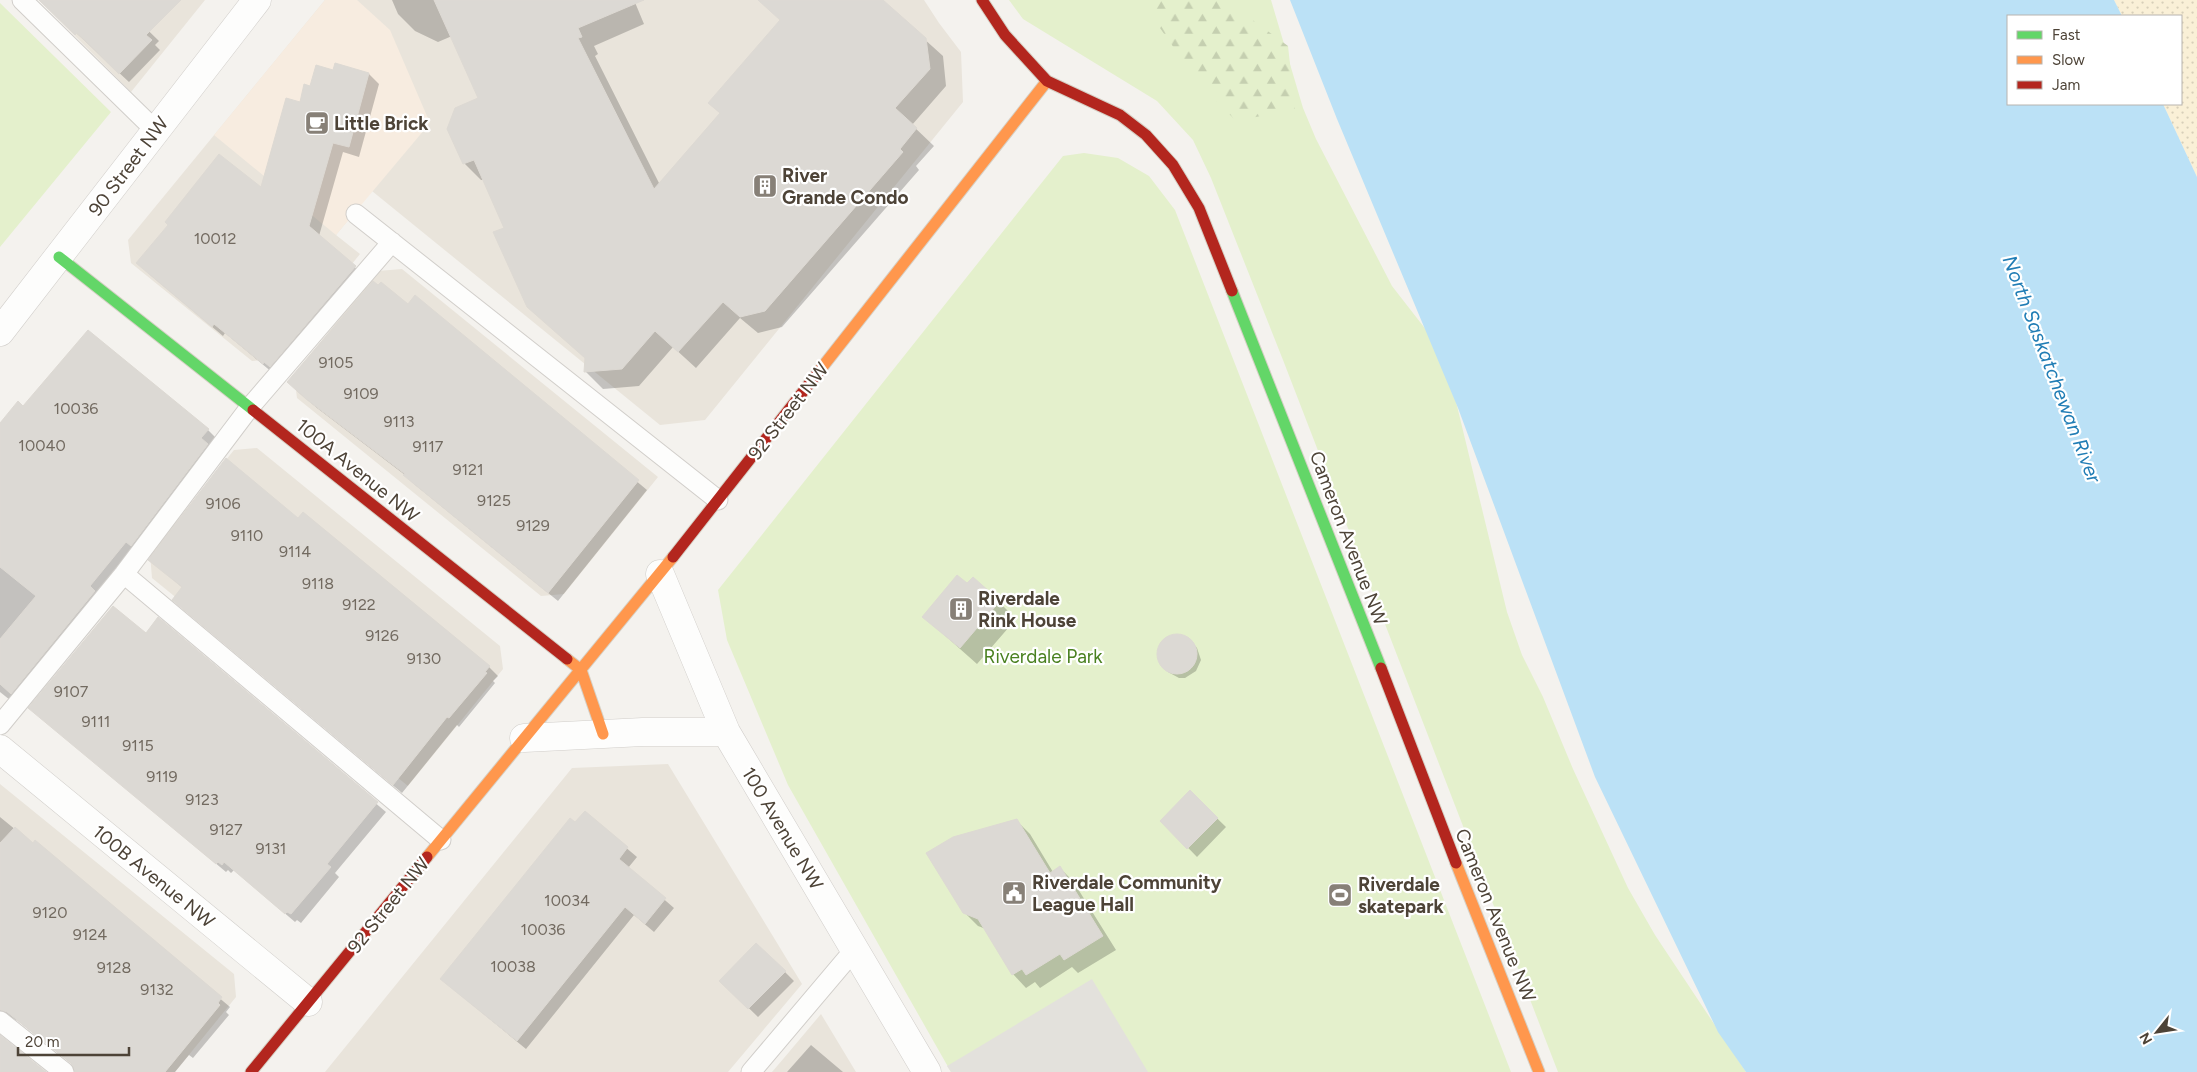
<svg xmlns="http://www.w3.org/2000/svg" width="2197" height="1072" viewBox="0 0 2197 1072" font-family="Figtree,sans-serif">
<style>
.residential{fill:#e9e4db}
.commercial{fill:#f7ece0}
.green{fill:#e4f0cc}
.forest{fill:url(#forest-firs)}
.sand{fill:url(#sand-dots)}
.parking{fill:#e3e1dc}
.water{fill:#bbe1f6}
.shadow{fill:#0003}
.building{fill:#dcd9d4;stroke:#ddd9d3}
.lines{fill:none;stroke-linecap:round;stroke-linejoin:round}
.lane-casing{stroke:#d1ceca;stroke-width:21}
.street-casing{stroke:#d1ceca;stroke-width:29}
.fast-casing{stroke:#d6d0c5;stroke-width:13}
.slow-casing{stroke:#d6d0c5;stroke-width:13}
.jam-casing{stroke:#d6d0c5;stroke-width:13}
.lane{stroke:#fdfdfc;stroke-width:19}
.street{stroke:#fdfdfc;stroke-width:28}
.fast{stroke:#63d668;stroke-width:11}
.slow{stroke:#ff974d;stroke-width:11}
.jam{stroke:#b3261e;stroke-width:11}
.labels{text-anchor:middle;stroke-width:4.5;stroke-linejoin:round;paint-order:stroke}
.number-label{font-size:16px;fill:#726a60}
.poi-label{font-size:19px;font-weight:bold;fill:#4d4337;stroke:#fff;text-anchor:start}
.street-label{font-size:19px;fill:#4d4337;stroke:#fff}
.park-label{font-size:19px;fill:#4a8121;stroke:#fff}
.water-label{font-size:20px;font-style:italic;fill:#207db5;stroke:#fff}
</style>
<defs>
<pattern id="forest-firs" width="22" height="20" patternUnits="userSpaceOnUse" patternTransform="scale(1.25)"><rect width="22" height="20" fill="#e4f0cc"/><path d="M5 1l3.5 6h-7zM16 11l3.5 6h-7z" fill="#c5cfb0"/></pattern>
<pattern id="sand-dots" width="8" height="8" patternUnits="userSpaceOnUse" patternTransform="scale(1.25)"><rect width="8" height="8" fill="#faf0d7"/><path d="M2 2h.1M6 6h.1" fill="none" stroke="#d8cfb9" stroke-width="1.8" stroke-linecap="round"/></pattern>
</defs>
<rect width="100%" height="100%" fill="#f4f2ee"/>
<path class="residential" d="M39 0H205L131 92Z
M325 0H924L939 23 961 52 963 102 705 420 660 425 372 191 336 235 360 254 275 359 252 361 131 263 128 240Z
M402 269 658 477 564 594 541 596 297 398 294 375 378 271Z
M257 448 500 646 503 669 408 786 152 578 150 554 234 450Z
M668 764 802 984 728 1072H325L572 768Z
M0 784 234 974 236 997 175 1072H91L0 998Z
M821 1014 856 1072H772L784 1058Z"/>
<path class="commercial" d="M325 0H357L390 30 430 123 336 235 214 135Z"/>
<path class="green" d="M1009 0H1271L1303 108 1316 139 1392 286 1434 340 1450 377 1507 612 1522 655 1543 697 1573 769 1628 888 1655 935 1746 1072H1558L1283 360 1211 178 1193 140 1157 101 1023 19Z
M0 3 111 112 0 247Z
M1084 153 1118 158 1149 176 1175 210 1511 1072H951L788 785 727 640 718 590 1063 156Z"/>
<path class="forest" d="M1149 0H1238L1239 10 1288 46 1295 109 1236 121 1198 82 1160 28Z"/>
<path class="sand" d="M2114 0H2197V177L2163 104H2181V16H2122Z"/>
<path class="parking" d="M1092 979 1148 1072H951L947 1066Z"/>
<path class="water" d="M1290 0H2114L2122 16H2008V104H2163L2197 177V1072H1746L1718 1032 1595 777 1458 408 1337 119Z"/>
<path class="shadow" d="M51 0H98L125 8 159 41 155 45 160 50 129 82 46 5Z
M392 0H634L644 24 594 46 598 54 595 56 660 185 721 114 710 103 781 20 775 0H881L943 56 946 86 912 125 934 146 916 166 919 170 782 327 758 333 740 318 696 368 673 347 639 386 603 389 586 372 587 359 528 306 505 228 484 180H481L464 163 480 99 452 36 438 42 415 31 398 14Z
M334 71 369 74 379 84 359 157 343 152 319 236 366 277 273 373 225 333 223 336 148 273 262 189 301 104 311 88Z
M416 297 647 490 558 601 414 484 405 475 317 408 297 391 409 306Z
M24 408 208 430 216 438 134 549 10 700 0 692V426Z
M298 520 489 667 498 676 493 681 495 683 459 727 457 725 402 793 183 609V588L150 560Z
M968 585 999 602 1016 619 977 664 924 617Z
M158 619 386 812 335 873 339 877 301 923 297 920 295 922 234 870 231 873 228 870 226 872 30 708 146 635Z
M1176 635 1188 638 1197 648 1201 660 1196 671 1185 678H1179L1168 672 1160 662 1158 650 1165 639Z
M1190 792 1226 827 1197 857 1162 821Z
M585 813 637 857 628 868 674 908 654 932 634 915 526 1049 441 979Z
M0 817 33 844 35 842 230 1007 226 1012 229 1015 193 1058 189 1055 175 1072H76L73 1065 18 1021 11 1018 0 1024Z
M1017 821 1030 834 1053 872 1060 868 1073 881 1116 950 1078 973 1072 967 1040 988 1035 982 1026 988 1013 974 986 929 978 926 964 912Z
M785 972 794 981 758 1017 721 981Z
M811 1045 843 1072H787Z"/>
<path class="building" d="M39 0H181L146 35 152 40 119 74 77 33 75 35Z
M434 0H644L578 28 582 37 578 38 654 189 720 113 708 103 780 20 758 0H883L926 38 930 69 895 108 917 128 900 149 903 152 765 311 740 317 723 302 678 352 655 331 622 369 584 372 585 358 527 307 493 232 504 228 474 160 463 164 447 129 455 108 478 98Z
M335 63 369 73 349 147 333 143 309 226 356 266 270 367 264 362 263 364 214 324 212 327 136 263 168 225 165 222 219 154 261 187 286 98 300 102 304 84 310 86 316 65 333 70Z
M373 281 378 285 381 282 408 304 415 295 639 480 548 593 403 475 405 474 306 399 287 382Z
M88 330 209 429 201 438 208 444 131 546 126 542 90 586 95 591 11 694 0 684V639L36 596 0 567V423L18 401 23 406Z
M226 458 298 518 303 512 490 666 485 672 487 673 449 718 447 717 393 785 172 600 182 587 148 560Z
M957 575 967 583 973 577 1000 601 960 648 922 617Z
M113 606 146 633 158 617 378 802 327 864 331 867 291 914 287 912 285 914 224 862 222 865 218 862 216 864 28 708Z
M1157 654a20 20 0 1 1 40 0a20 20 0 1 1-40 0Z
M1190 790 1218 818 1187 849 1160 821Z
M585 811 628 847 619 859 666 898 645 924 625 907 517 1041 440 979 570 818 575 822Z
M1017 819 1050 873 1060 866 1103 936 1064 960 1060 954 1026 975 1022 969 1012 975 978 919 963 913 926 853 953 837Z
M15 827 33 843 35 840 222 997 218 1003 220 1005 165 1072H75L71 1063 7 1012 0 1010V843Z
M756 943 786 971 748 1009 719 981Z
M0 1035 46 1072H0Z"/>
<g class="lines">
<defs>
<path id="lane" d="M22 0 155 130
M356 214 718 500
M124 574 441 840
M0 725 124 574 250 407 392 242
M0 1021 64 1072
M751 1072 855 949"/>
<path id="street" d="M0 332 257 0
M660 574 726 732 927 1072
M524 738 643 732H726
M0 749 308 1002"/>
<path id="fast" d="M59 257 253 410
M1232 291 1381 668"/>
<path id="slow" d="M820 370 1047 81
M567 659 581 670 603 734
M427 857 673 557
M1456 863 1539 1072"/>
<path id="jam" d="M982 0 1005 35 1047 81 1120 115 1146 135 1173 165 1199 208 1232 291
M253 410 567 659
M673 557 820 370
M1381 668 1456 863
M251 1072 427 857"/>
</defs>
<use href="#lane" class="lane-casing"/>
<use href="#street" class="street-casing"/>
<use href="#fast" class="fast-casing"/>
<use href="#slow" class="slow-casing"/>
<use href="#jam" class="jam-casing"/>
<use href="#lane" class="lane"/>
<use href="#street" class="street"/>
<use href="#fast" class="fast"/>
<use href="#slow" class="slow"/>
<use href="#jam" class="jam"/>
</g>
<defs>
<symbol id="cafe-square" viewBox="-11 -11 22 22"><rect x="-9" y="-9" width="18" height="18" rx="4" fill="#878077" stroke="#fff"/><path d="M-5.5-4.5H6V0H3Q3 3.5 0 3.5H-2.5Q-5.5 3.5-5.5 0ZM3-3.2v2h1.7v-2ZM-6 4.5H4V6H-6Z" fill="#fff"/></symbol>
<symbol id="building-square" viewBox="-11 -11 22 22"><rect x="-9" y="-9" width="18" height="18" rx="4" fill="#878077" stroke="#fff"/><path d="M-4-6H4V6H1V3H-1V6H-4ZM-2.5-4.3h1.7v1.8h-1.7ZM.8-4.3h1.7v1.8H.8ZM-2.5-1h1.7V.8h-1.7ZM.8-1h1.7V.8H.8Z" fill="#fff"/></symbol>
<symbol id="civic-square" viewBox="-11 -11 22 22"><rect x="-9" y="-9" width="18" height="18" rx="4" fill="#878077" stroke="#fff"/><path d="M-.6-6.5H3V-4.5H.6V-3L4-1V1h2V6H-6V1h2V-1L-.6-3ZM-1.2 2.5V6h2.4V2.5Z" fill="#fff"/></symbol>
<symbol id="stadium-square" viewBox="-11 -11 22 22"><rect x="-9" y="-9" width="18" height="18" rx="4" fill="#878077" stroke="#fff"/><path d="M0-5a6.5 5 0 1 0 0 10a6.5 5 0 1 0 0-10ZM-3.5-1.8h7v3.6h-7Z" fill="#fff"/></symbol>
</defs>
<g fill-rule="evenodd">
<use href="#cafe-square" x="303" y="109" width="28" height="28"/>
<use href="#building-square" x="751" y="172" width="28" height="28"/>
<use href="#building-square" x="947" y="595" width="28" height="28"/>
<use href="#civic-square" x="1000" y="879" width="28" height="28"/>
<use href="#stadium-square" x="1326" y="881" width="28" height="28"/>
</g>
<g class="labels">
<g class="number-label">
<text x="215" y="244">10012</text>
<text x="336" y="368">9105</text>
<text x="361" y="399">9109</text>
<text x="76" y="414">10036</text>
<text x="399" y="427">9113</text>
<text x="42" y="451">10040</text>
<text x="428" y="452">9117</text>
<text x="468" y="475">9121</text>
<text x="494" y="506">9125</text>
<text x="223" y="509">9106</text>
<text x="533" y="531">9129</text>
<text x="247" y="541">9110</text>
<text x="295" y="557">9114</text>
<text x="318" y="589">9118</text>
<text x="359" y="610">9122</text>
<text x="382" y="641">9126</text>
<text x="424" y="664">9130</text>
<text x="71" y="697">9107</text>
<text x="96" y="727">9111</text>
<text x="138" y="751">9115</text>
<text x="162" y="782">9119</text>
<text x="202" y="805">9123</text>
<text x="226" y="835">9127</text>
<text x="271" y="854">9131</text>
<text x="567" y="906">10034</text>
<text x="50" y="918">9120</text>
<text x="543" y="935">10036</text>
<text x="90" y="940">9124</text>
<text x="513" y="972">10038</text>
<text x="114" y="973">9128</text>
<text x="157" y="995">9132</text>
</g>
<g class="poi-label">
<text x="334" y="130">Little Brick</text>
<text x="782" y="182">River<tspan x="782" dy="22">Grande Condo</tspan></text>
<text x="978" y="605">Riverdale<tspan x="978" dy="22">Rink House</tspan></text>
<text x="1032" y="889">Riverdale Community<tspan x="1032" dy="22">League Hall</tspan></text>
<text x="1358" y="891">Riverdale<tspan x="1358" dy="22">skatepark</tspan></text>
</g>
<g class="street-label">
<text transform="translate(128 166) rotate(-53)" y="7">90 Street NW</text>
<text transform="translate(788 411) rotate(-52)" y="7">92 Street NW</text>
<text transform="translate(358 470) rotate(39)" y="7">100A Avenue NW</text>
<text transform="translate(1349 538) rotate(69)" y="7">Cameron Avenue NW</text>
<text transform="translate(783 828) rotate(59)" y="7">100 Avenue NW</text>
<text transform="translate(154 876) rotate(39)" y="7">100B Avenue NW</text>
<text transform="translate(388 905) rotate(-51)" y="7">92 Street NW</text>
<text transform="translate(1496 915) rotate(68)" y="7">Cameron Avenue NW</text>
</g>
<g class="park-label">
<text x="1043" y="663">Riverdale Park</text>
</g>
<g class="water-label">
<text transform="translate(2052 369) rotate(69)" y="7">North Saskatchewan River</text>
</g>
</g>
<rect x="2007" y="15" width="175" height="90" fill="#ffffff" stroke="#b8b4af"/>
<rect x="2017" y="31" width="25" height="8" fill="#63d668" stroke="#b8b4af"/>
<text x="2052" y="40" font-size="15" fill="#4d4337">Fast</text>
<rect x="2017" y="56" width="25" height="8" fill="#ff974d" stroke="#b8b4af"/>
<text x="2052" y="65" font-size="15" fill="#4d4337">Slow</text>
<rect x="2017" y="81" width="25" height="8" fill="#b3261e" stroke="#b8b4af"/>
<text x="2052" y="90" font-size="15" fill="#4d4337">Jam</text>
<g transform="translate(2157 1032) rotate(240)" stroke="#ffffff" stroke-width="4" paint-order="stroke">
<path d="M0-4L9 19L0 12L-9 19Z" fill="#4d4337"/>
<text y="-8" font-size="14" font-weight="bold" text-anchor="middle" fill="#4d4337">N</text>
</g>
<path d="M18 1047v8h111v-8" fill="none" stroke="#4d4337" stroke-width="2.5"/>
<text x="25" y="1047" font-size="15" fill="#4d4337" stroke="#ffffff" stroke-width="4" paint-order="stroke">20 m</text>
</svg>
